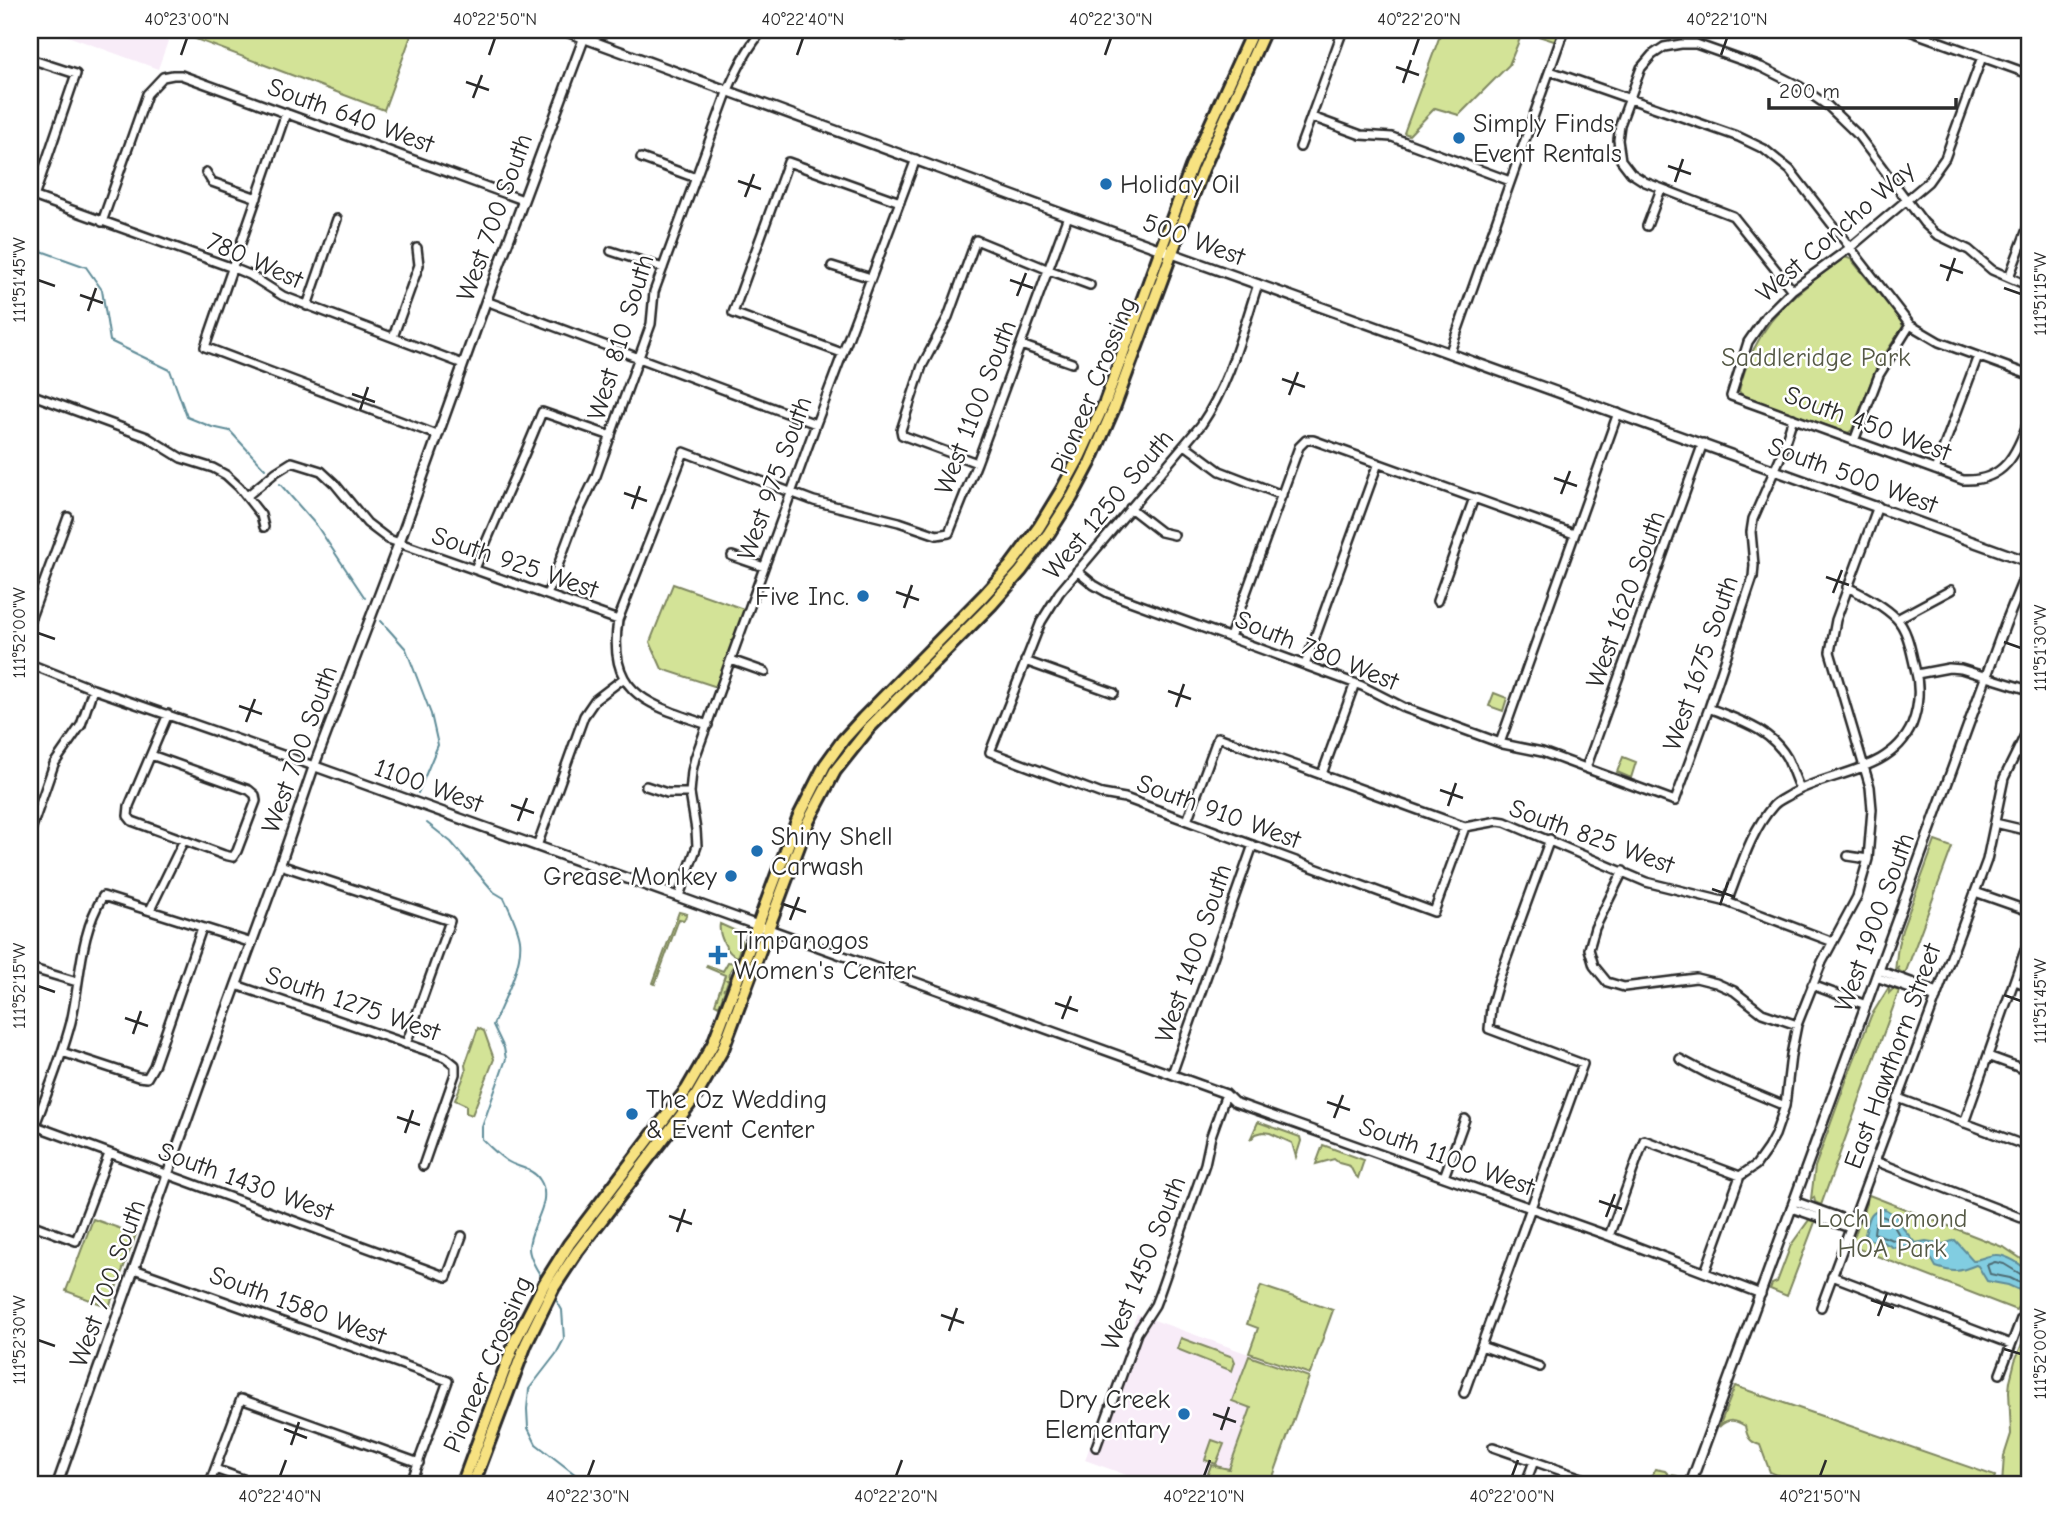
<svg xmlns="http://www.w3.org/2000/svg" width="2059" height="1515" viewBox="0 0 2059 1515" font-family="'Comic Neue',sans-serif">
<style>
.built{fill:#f8ecf8}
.green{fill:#d3e397;stroke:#7f8761;stroke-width:2}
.water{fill:#81cde1;stroke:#5f8c98;stroke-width:2}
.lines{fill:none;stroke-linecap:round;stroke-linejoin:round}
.shore{stroke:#4d6c74;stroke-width:2}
.stream{stroke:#5f8c98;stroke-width:2}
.minor-casing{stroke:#2b2b2b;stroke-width:12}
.tertiary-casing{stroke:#2b2b2b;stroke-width:13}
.trunk-casing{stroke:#2b2b2b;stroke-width:16}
.minor{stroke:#fff;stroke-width:7}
.tertiary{stroke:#fff;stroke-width:8}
.trunk{stroke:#f7e281;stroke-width:10}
.ticks{fill:none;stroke:#2b2b2b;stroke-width:2.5}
.poi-dot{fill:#1f6fb2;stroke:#fff;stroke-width:2.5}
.labels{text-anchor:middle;stroke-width:5;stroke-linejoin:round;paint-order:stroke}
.street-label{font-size:26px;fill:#2b2b2b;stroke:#fff}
.poi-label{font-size:26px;fill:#2b2b2b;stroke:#fff;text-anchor:start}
.park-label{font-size:26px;fill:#555946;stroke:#fff}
.neatline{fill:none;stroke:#2b2b2b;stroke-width:2.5}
.ticks-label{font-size:18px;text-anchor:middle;fill:#2b2b2b}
</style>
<rect width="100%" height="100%" fill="#fff"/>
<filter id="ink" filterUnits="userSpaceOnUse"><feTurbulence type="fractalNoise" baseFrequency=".0143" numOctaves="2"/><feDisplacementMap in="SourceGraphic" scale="14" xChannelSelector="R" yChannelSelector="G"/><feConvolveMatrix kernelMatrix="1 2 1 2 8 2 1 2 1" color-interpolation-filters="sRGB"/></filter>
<g filter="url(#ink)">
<path class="built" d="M51 30H172L158 69Z
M1137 1314 1310 1376 1270 1485H1154L1085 1460Z"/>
<path class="green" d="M172 30H402L412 33 384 110Z
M1442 30H1561L1557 42 1523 31 1509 65 1459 115 1435 108 1409 135 1404 133Z
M1844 257 1851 259 1901 321 1903 327 1878 364 1852 430 1848 433 1743 396 1739 391C1741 382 1744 373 1747 365 1767 311 1800 291 1844 257Z
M673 584 744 609 717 687 662 669 650 642Z
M1494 693 1507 698 1503 711 1489 706Z
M1623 757 1636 762 1631 778 1617 772Z
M1935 841 1952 847 1905 974 1899 971 1898 967 1895 971 1898 945 1902 930Z
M679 912 687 914 684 920 679 919 655 984 653 983Z
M720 924 738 932 742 943 737 957C727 954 718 934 720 924Z
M728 962 735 963 730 971 729 980H727L728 981 725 989H723L725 990 719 1006 715 1004 725 975 706 967 707 965 723 971Z
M1889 987V993L1893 989 1899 991 1821 1205 1815 1202 1814 1197 1811 1199 1815 1167 1849 1073 1871 1016Z
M478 1028 484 1031 494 1059 472 1115 466 1113V1105L455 1100 466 1071 465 1065Z
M1258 1122 1300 1137 1301 1141 1296 1157 1292 1143 1270 1133 1263 1132 1256 1134 1250 1140Z
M1323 1145 1364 1160 1358 1178 1354 1174 1350 1166 1339 1163 1334 1159 1316 1164Z
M1869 1195 2005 1248 2029 1264V1290L2016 1310 1851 1246Z
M93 1219 136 1234 109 1307 66 1291Z
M1809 1220 1815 1222 1787 1296 1770 1289 1772 1284 1777 1282 1791 1245Z
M1261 1286 1333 1310 1310 1374 1249 1353 1258 1328 1247 1324Z
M2029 1326V1485H2002L2004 1456 2011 1434 2009 1391 2010 1381 2015 1361Z
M1181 1338 1233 1357 1235 1362 1232 1371 1177 1349Z
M1249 1356 1309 1377 1270 1485H1204L1211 1465 1229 1469 1251 1408 1232 1401Z
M1735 1386 1995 1476 1992 1485H1799L1770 1472 1760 1445C1749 1442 1747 1436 1745 1426 1735 1420 1728 1418 1719 1427Z
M1212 1440 1224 1444 1216 1464 1205 1460Z
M1655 1469 1665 1471 1669 1475 1677 1476 1680 1480 1678 1485 1665 1484 1647 1485Z"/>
<path class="water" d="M1885 1209 1896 1216 1902 1227 1915 1243 1926 1241 1944 1244 1955 1240 1973 1260C1981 1260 1987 1255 1995 1255 2006 1254 2023 1265 2029 1273L2026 1287 2019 1290 2008 1285 1987 1281 1978 1266 1976 1265C1959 1272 1954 1273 1936 1267L1931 1258 1914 1245 1894 1248 1883 1242 1869 1240 1865 1234C1869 1220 1868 1209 1885 1209Z"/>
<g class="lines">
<path class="shore" d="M1880 1216C1892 1217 1894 1228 1900 1236L1899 1241C1895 1241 1879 1235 1874 1233L1875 1225Z
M1995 1262 2004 1264 2022 1275 2023 1280 2018 1282 2010 1278 1990 1274 1987 1265Z"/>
<path class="stream" d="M30 247 86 267 102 290 110 341 170 370 187 417 212 427 230 431 265 469
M280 484 317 526 365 598
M381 621 406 649 431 714 438 745 418 793
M427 823 451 842 494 892 504 898C510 911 518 926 520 940 523 966 503 1001 493 1025L504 1048 506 1059 482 1127V1139C490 1147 498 1155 507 1161 518 1168 533 1168 540 1180 554 1202 529 1226 529 1248 529 1258 537 1270 542 1278
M555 1298 562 1310 564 1339 556 1354 529 1389 527 1409 528 1428 536 1444 585 1482 594 1485"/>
<defs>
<path id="minor" d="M883 30 902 37
M1907 30 2029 74
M1982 57 1945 158 1928 182 1851 247 1792 290 1766 316 1748 342 1731 396 1963 480C2004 482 2017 454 2029 419
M30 59 76 74 34 197
M1550 71 1739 137 1764 149 1790 170 1910 325 1939 342 2029 375
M286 113 205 347 437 435
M1312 117 1361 135 1392 137 1510 181
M1300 147 1343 30
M641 158 696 178
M206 172 212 182 257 198
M30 195 233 268 250 275 283 296 463 364
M102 222 147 94 163 77 173 75H181L523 200
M1647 226 1661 189
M611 251 663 268
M832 266 871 278
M2009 277 2029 224
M1258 284C1242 332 1230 383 1201 425L1059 593 1041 622 990 752 1102 794 1125 798 1434 912 1465 827
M1792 290 1733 216 1645 182 1631 173 1621 160 1618 140 1620 125 1641 68 1652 55 1664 47 1681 44H1696L1761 67 1799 86 1828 106 1857 134 1924 223 1936 234 1969 250 1992 270 2029 286
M486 301 816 424
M307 306 337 219
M393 337 419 265 417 248
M1021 345 1072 363
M1450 352 1564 30
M842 353 733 313 788 162 900 202
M30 394 147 437 181 458 213 468 226 475 239 487 261 515 264 527
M1854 441 1879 375 1910 325
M1185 445 1220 471 1282 495
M977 463 907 437 902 435 901 430 922 366 948 317 976 240 1049 270 1090 285
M1935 470 1978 356
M247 496 276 472 292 462 321 471 335 484 367 523 388 539 618 620
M1130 508 1161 532 1174 535
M732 556 764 567
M475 569C496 516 521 465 542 412L611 436
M1077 571 1094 585 1108 593 1362 686 1405 708 1503 744 1542 752 1675 801 1709 708 1753 577 1754 565 1751 532 1753 519 1780 458 1793 418
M547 595 575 520 596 476 651 324 654 292 728 90C737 69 747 48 763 30
M1437 601 1474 498
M1897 619 1951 590
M30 620 68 517
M1230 637 1299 447 1306 440H1313L1574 534
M731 660 765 672
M1025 661 1114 693
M30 664 93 689 314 766
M1305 665 1378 463
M1917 674 1949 668 1961 669 2029 690
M1709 708C1738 720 1771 729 1787 758 1792 768 1795 779 1800 789
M708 725C649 704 607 696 618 620L684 452 814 501 899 522 937 535 949 533 977 463 1068 216
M1500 743 1618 413
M2017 753 2029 756
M151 755 249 790 255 795 256 801 237 851 233 857 224 855 132 821 128 816 129 806 168 714
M1586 768 1703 443
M1322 774 1355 683
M646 786 667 793H690
M1187 821 1218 737 1465 827 1498 821 1505 822 1646 882 1727 902 1833 942
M1995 823 2029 831
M30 833 54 764 81 725 93 689
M537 846 584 716 595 700 624 678
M1868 859 1872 809 1870 787 1830 652 1836 620 1878 506
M280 865 450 921 406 1044
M1623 871 1595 928 1589 949 1594 966 1607 982 1624 987 1696 978 1716 983 1734 991 1762 1013 1797 1025
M1975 892 2029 911
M679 896 697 846 696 830 690 793 692 771 695 758 816 424 916 159
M1727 902C1740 870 1750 832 1773 806 1777 801 1785 798 1791 794 1830 771 1891 773 1912 725 1919 707 1920 686 1915 668 1911 652 1908 630 1896 618 1883 605 1864 595 1847 587
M150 910 184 840
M769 929 1226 1094 1234 1102 1609 1236 1761 1294
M30 968 77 982
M1878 970 1938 992
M1876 977 1936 998
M2015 981 2029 986
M236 985 445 1057 455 1065V1074L423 1166
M1812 985 1866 1005
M62 1052 138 1077 147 1078 154 1066 202 928
M1988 1056 2029 1071
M1680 1059 1708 1074 1785 1106
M1172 1074 1253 845
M1898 1098 2029 1147
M1964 1123 2029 939
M30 1124 447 1277 462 1236
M35 1125C48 1091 62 1057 71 1022 81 979 79 935 103 896L252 943
M1875 1161 2029 1221
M1444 1177 1465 1119
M1794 1201 1852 1222
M1791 1208 1850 1228
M30 1224 76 1241 109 1154
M1609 1236 1644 1140 1740 1176
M134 1269 448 1381 410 1485
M1705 1272 1740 1176 1756 1165 1768 1148 1775 1135 1785 1106 1791 1055 1797 1025 1822 962 1857 897 1868 859 1848 856
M1832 1276 2011 1344
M1821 1307 1987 860 2004 778 2029 727
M1481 1346 1540 1367
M2000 1374 2021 1319 2029 1303
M1464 1393 1583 1064 1489 1029 1491 1007 1499 979 1550 839
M1096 1447 1137 1333 1155 1305 1160 1292 1205 1164 1211 1136 1226 1094
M1493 1447 1602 1485
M215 1469 259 1485
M209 1485 241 1399 419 1463
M1525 1485 1534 1461"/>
<path id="tertiary" d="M562 30 1068 216 2029 562
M314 766 762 927
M57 1485 198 1089 280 865 314 766 399 543 486 301 587 30
M1690 1485 2005 625 2029 566"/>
<path id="trunk" d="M462 1485 515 1341 544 1284 569 1244 687 1089 713 1044 798 818 825 765 843 740 863 718 984 595 1011 565 1039 527 1061 491 1079 458 1105 402 1191 167 1253 30
M473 1485 526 1344 554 1287 577 1252 696 1096 723 1049 808 822 835 771 870 727 992 604 1021 571 1049 533 1072 497 1090 463 1114 408 1203 169 1265 30"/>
</defs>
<use href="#minor" class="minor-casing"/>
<use href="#tertiary" class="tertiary-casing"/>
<use href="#trunk" class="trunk-casing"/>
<use href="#minor" class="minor"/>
<use href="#tertiary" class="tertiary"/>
<use href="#trunk" class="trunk"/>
</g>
</g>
<path class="ticks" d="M181 55 187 38M489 55 495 38M797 55 803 38M1105 55 1111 38M1413 55 1419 38M1721 55 1727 38M1396 67 1419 75M466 82 489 90M1403 83 1411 60M473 98 482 75M1668 166 1691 174M738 181 761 189M1675 182 1683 159M745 197 754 174M1940 265 1963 273M38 280 55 286M1010 280 1033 288M1947 281 1955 258M2004 288 2021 294M80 295 103 303M1017 296 1026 273M88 311 96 288M1282 379 1305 387M352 394 375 402M1289 395 1298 372M360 410 368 387M1554 478 1577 486M624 493 647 501M1561 494 1570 471M632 509 640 486M1826 577 1849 585M896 592 919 600M1833 593 1842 570M904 608 912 585M38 633 55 639M2004 642 2021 648M1168 691 1191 699M239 706 262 714M1176 707 1184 684M246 722 255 699M1440 790 1463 798M511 805 534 813M1448 806 1456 783M518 821 527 798M1712 889 1735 897M783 904 806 912M1720 905 1728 882M790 920 799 897M38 986 55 992M2004 995 2021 1001M1055 1003 1078 1011M125 1018 148 1026M1062 1019 1071 996M133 1034 141 1011M1327 1102 1350 1110M397 1117 420 1125M1334 1118 1343 1095M405 1133 413 1110M1599 1201 1622 1209M669 1216 692 1224M1606 1217 1615 1194M677 1232 685 1209M1871 1300 1894 1308M941 1315 964 1323M1878 1316 1887 1293M949 1331 957 1308M38 1340 55 1346M2004 1349 2021 1354M1213 1414 1236 1422M284 1429 307 1438M1221 1430 1229 1407M291 1445 299 1422M280 1476 286 1460M588 1476 594 1460M896 1476 902 1460M1204 1476 1210 1460M1512 1476 1518 1460M1820 1476 1826 1460"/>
<g class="poi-dot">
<circle cx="1459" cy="138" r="7"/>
<circle cx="1106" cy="184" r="7"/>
<circle cx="863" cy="596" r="7"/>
<circle cx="757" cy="851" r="7"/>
<circle cx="731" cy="876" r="7"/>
<path d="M714.5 944.5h7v7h7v7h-7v7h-7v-7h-7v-7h7z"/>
<circle cx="632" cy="1114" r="7"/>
<circle cx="1184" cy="1414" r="7"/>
</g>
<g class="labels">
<g class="street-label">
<text transform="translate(351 115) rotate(20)" y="9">South 640 West</text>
<text transform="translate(494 217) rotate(-70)" y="9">West 700 South</text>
<text transform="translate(1835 231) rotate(-41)" y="9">West Concho Way</text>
<text transform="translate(1194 239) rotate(20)" y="9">500 West</text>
<text transform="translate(255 260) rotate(24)" y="9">780 West</text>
<text transform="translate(620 337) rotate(-73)" y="9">West 810 South</text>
<text transform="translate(1093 385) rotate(-68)" y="9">Pioneer Crossing</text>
<text transform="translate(975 407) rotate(-69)" y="9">West 1100 South</text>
<text transform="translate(1868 423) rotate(20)" y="9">South 450 West</text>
<text transform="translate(1853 475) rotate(20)" y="9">South 500 West</text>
<text transform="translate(774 478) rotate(-70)" y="9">West 975 South</text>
<text transform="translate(1108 504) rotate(-50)" y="9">West 1250 South</text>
<text transform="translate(515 562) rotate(19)" y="9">South 925 West</text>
<text transform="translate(1625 599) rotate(-70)" y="9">West 1620 South</text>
<text transform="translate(1317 650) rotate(22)" y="9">South 780 West</text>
<text transform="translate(1700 663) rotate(-71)" y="9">West 1675 South</text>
<text transform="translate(299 749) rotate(-70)" y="9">West 700 South</text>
<text transform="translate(429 785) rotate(20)" y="9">1100 West</text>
<text transform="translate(1219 811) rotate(20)" y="9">South 910 West</text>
<text transform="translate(1592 836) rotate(20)" y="9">South 825 West</text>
<text transform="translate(1874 922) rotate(-70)" y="9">West 1900 South</text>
<text transform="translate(1193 953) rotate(-71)" y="9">West 1400 South</text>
<text transform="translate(353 1003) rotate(19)" y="9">South 1275 West</text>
<text transform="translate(1892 1056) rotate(-70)" y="9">East Hawthorn Street</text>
<text transform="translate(1447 1156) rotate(20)" y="9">South 1100 West</text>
<text transform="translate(246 1181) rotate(20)" y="9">South 1430 West</text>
<text transform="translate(1143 1263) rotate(-68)" y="9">West 1450 South</text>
<text transform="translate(107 1283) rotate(-70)" y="9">West 700 South</text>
<text transform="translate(298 1305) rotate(20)" y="9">South 1580 West</text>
<text transform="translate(487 1364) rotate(-67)" y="9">Pioneer Crossing</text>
</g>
<g class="poi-label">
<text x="1473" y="132">Simply Finds<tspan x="1473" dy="30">Event Rentals</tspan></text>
<text x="1120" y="193">Holiday Oil</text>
<text x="849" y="605" text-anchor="end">Five Inc.</text>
<text x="771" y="845">Shiny Shell<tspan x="771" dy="30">Carwash</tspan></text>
<text x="717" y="885" text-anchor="end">Grease Monkey</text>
<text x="734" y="949">Timpanogos<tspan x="734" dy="30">Women's Center</tspan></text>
<text x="646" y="1108">The Oz Wedding<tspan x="646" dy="30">&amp; Event Center</tspan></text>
<text x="1170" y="1408" text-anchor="end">Dry Creek<tspan x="1170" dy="30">Elementary</tspan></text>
</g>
<g class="park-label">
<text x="1816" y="366">Saddleridge Park</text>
<text x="1892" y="1227">Loch Lomond<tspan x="1892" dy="30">HOA Park</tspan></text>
</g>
</g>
<rect width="2059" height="1515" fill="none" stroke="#fff" stroke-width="77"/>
<path d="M1769 98v10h187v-10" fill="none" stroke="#2b2b2b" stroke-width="3.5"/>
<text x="1779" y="98" font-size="21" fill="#2b2b2b" stroke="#ffffff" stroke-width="5" paint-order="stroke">200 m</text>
<rect x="38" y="38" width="1983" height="1438" class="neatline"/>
<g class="ticks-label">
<text x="187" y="25">40°23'00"N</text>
<text x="495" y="25">40°22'50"N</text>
<text x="803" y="25">40°22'40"N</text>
<text x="1111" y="25">40°22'30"N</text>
<text x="1419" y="25">40°22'20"N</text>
<text x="1727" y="25">40°22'10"N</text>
<text transform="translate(19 280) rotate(-90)" y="6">111°51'45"W</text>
<text transform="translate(2040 294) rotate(-90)" y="6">111°51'15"W</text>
<text transform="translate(19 633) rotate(-90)" y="6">111°52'00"W</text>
<text transform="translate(2040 648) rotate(-90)" y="6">111°51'30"W</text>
<text transform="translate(19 986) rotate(-90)" y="6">111°52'15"W</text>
<text transform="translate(2040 1001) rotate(-90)" y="6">111°51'45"W</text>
<text transform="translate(19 1340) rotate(-90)" y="6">111°52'30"W</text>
<text transform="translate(2040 1354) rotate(-90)" y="6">111°52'00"W</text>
<text x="280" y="1502">40°22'40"N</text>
<text x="588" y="1502">40°22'30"N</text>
<text x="896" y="1502">40°22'20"N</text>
<text x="1204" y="1502">40°22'10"N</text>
<text x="1512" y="1502">40°22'00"N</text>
<text x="1820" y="1502">40°21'50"N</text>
</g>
</svg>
